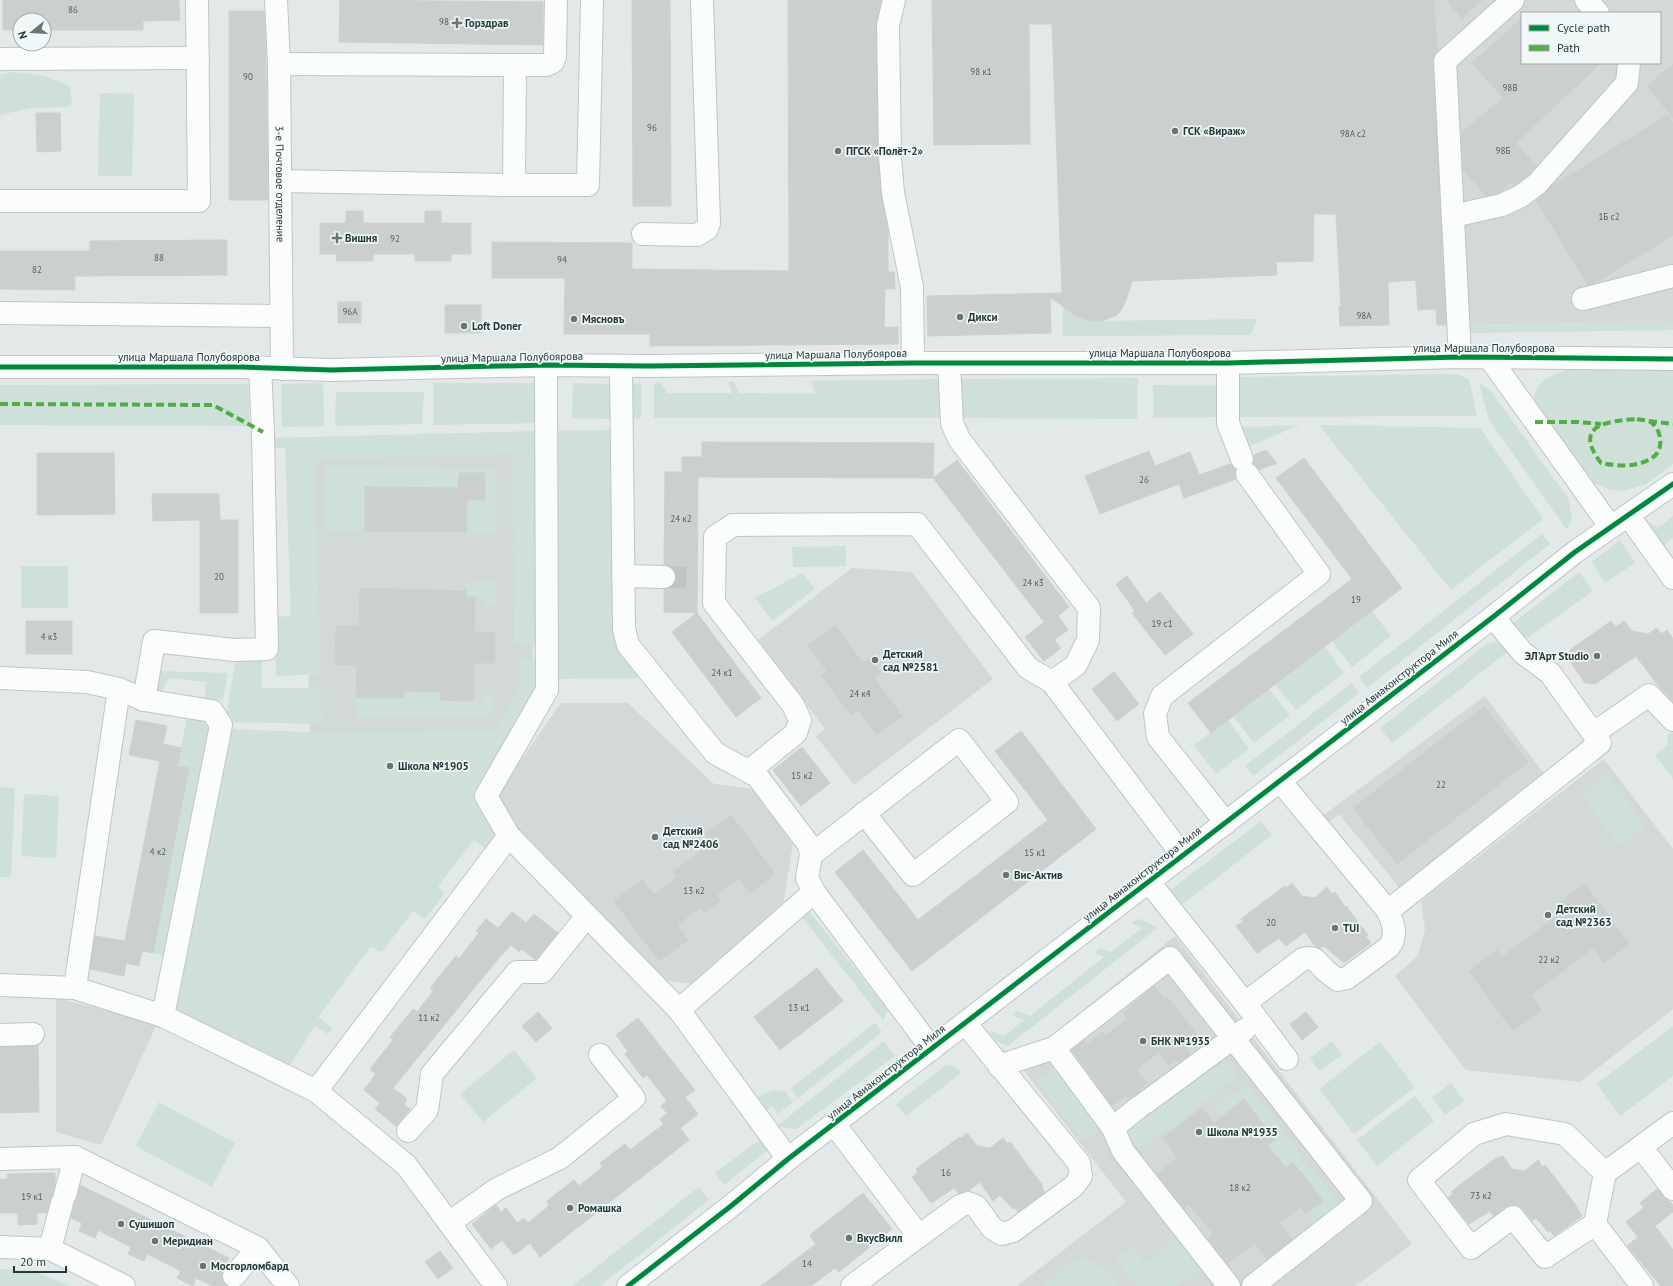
<svg xmlns="http://www.w3.org/2000/svg" width="1673" height="1286" viewBox="0 0 1673 1286" font-family="'PT Sans',sans-serif">
<style>
.built{fill:#d2d9d8;fill-rule:evenodd}
.green{fill:#cee0d8}
.building{fill:#cbcfce;stroke:#ccd1d0}
.lines{fill:none;stroke-linecap:round;stroke-linejoin:round}
.minor-tunnel{stroke:#bdc5c5;stroke-width:22;stroke-dasharray:22 11;stroke-linecap:butt}
.minor-casing{stroke:#c0c5c5;stroke-width:24}
.minor{stroke:#fbfcfc;stroke-width:22}
.quiet{stroke:#53ac46;stroke-width:4;stroke-dasharray:8 4;stroke-linecap:butt}
.cycleway-casing{stroke:#f1f7f6;stroke-width:8}
.cycleway{stroke:#00873e;stroke-width:5}
.poi-dot{fill:#667676;stroke:#f1f7f6;stroke-width:1.5}
.labels{text-anchor:middle;stroke-width:3.5;stroke-linejoin:round;paint-order:stroke}
.number-label{font-size:9px;fill:#4e5f5f}
.poi-label{font-size:11px;font-weight:bold;fill:#233939;stroke:#f1f7f6;text-anchor:start}
.street-label{font-size:11px;fill:#233939;stroke:#f1f7f6}
</style>
<rect width="100%" height="100%" fill="#e3e8e8"/>
<path class="built" d="M1390 0H1673V322L1437 325 1436 309 1418 310ZM1522 13H1660V63H1522Z
M533 451V690L465 788 310 745 304 456Z
M852 568 912 572 993 679 854 785 816 736 825 729 758 640Z
M1485 696 1546 776 1402 891 1339 814 1327 824 1321 817Z
M561 703H628L714 784 755 789 793 844 782 910 696 984 652 979 514 830 495 797Z
M1604 759 1673 849V1009L1580 1082 1466 1070 1395 976 1418 956 1425 929 1421 901Z
M1175 936 1412 1244 1355 1286H1017L1126 1202 1018 1063Z
M56 998 118 1013 156 1026 101 1145 56 1132Z"/>
<path class="green" d="M13 72 45 76 70 86 72 104 67 107 31 108 0 115V75Z
M100 93 134 94 132 176H98Z
M1063 293 1071 313 1077 317 1092 321 1258 319 1250 335 1063 336Z
M1673 322V330L1471 333 1467 325Z
M1580 368H1673V464L1646 484 1624 491 1611 490 1586 480 1537 411 1534 396 1538 386 1548 377 1566 370Z
M1456 374 1469 379 1477 416 1236 417V377Z
M1138 378 1137 419 958 418 956 379Z
M944 379 946 418H654V383H661L667 393H732L728 382H734L739 393 815 394 811 381Z
M323 383 324 426 282 427 281 384Z
M433 383H543V423L433 425Z
M573 383 612 384 611 419 572 418Z
M641 383V418L629 419 630 389 634 384Z
M1479 383 1490 390 1568 498 1572 519 1567 530 1489 420Z
M248 384 250 426 0 425V385Z
M1153 385 1218 386V417L1153 418Z
M336 392H424L422 424 335 426Z
M1300 425 1248 447 1241 427Z
M1319 425 1480 428 1543 519 1451 590Z
M613 430 614 638 622 656 642 678 552 679 551 431Z
M536 431 538 645H514L513 454 315 460 320 674 276 676V617L291 616 285 448H271V438Z
M325 466 497 468V533H467V500H485V473H459L458 488 365 487V531H324Z
M1673 516V538L1662 547 1645 520 1658 528Z
M1542 534 1550 544 1367 688 1359 677Z
M1620 540 1635 563 1605 583 1592 562Z
M846 546V566L793 567 792 547Z
M21 566H68V608H21Z
M1579 572 1593 591 1520 643 1508 627Z
M802 573 815 589 772 621 755 598Z
M467 581 497 582 496 606H483V597H466Z
M1372 611 1391 636 1352 667 1332 641Z
M1502 641 1512 648 1392 743 1380 728 1487 644Z
M1325 647 1344 673 1296 710 1275 684Z
M236 658H262L261 688H321L322 724 225 722Z
M520 659H539L541 690 475 796 498 831 487 850 474 840 438 886 445 893 425 919 413 911 382 952 370 947 318 1017 333 1028 328 1034 315 1026 290 1065 167 1013 225 729 334 733 495 730 521 686Z
M153 671 228 673 223 698 204 706 206 682 169 678 161 693 154 691Z
M1352 683 1359 693 1253 776 1245 766Z
M1269 689 1290 715 1254 743 1233 716Z
M404 691 440 692 441 700 483 701V692H493V711L488 716 479 718 356 717V698H404Z
M188 714 213 723 169 957 153 953 189 769 177 766Z
M1228 720 1249 749 1216 774 1194 745Z
M1673 732V779L1655 755 1668 745 1667 735Z
M1607 775 1646 826 1619 846 1581 795Z
M0 787 15 788 11 877H0Z
M24 794 59 796 56 858 21 856Z
M1261 821 1272 835 1179 907 1168 892Z
M805 906 888 1010 883 1020 798 912Z
M1141 919 1157 928 1008 1046C1001 1043 989 1040 991 1031L1004 1036 1024 1020 1012 1015 1018 1011 1030 1016 1104 957 1094 953 1100 948 1111 952 1142 928 1132 923 1136 920Z
M875 1023 882 1032 798 1098 791 1088Z
M1673 1026V1076L1620 1116 1597 1084Z
M884 1041 895 1056 796 1129 777 1126Z
M1332 1041 1342 1055 1319 1071 1310 1058Z
M1380 1042 1415 1087 1354 1134 1319 1089Z
M514 1050 537 1078 483 1122 460 1094Z
M1222 1055 1235 1073 1233 1079 1146 1146H1137L1124 1130Z
M946 1065C954 1065 957 1067 961 1073L906 1116 896 1104Z
M1055 1068 1101 1127 1083 1141 1037 1082Z
M1451 1083 1464 1101 1445 1115 1432 1098Z
M1247 1084 1343 1209 1317 1229 1306 1214 1323 1200 1294 1163 1286 1168 1268 1145 1244 1100 1228 1112 1226 1123 1215 1108Z
M773 1090 785 1091 793 1102 778 1114 772 1106 762 1114 753 1102 763 1094Z
M1415 1096 1434 1121 1377 1166 1357 1140Z
M159 1102 235 1143 212 1187 136 1146Z
M761 1139 769 1149 724 1185 715 1173Z
M699 1187 709 1200 600 1286H572Z
M1177 1238 1201 1269 1177 1286H1136L1115 1258 1131 1247 1144 1263Z
M1080 1257C1096 1262 1110 1271 1119 1286H1043Z
M0 1269 33 1271 70 1286H0Z"/>
<path class="building" d="M3 0H179L180 20 143 21V30H44V20H20V30H3Z
M340 0 543 2V45L339 42Z
M632 0H670L671 206H633Z
M788 0H881L876 26 878 156 881 195 888 232V272H894L895 289H885L884 327H898V344L650 346V334H564L565 278H492V242L632 243V269L789 271Z
M932 0H1434L1437 52 1433 62 1446 325H1437L1436 309 1418 310 1416 280 1388 282 1389 325 1340 326 1339 307H1341L1336 214H1314L1313 261 1276 262 1277 275 1132 281 1126 300 1122 309 1117 315 1102 321H1092L1077 317 1050 297 1051 333 928 336 927 296 1062 293 1052 24H1029L1030 144 934 145Z
M1446 0H1481L1462 18Z
M229 11H264L266 64 268 200H229Z
M1522 18V63H1601L1516 143 1536 166 1528 175 1515 185 1511 182 1499 192 1486 196 1463 169 1461 133 1503 98 1472 63Z
M1673 64V118L1647 86Z
M36 113H60L61 151 37 152Z
M1668 115 1673 123V235L1595 283 1588 285 1536 201 1552 186Z
M346 211H363V223H425V211H441V223H471V254H451V261H415V254H373V261H336L337 254H320V223H346Z
M227 240V275L75 276V290L0 289V251H90V241Z
M338 302H361V323H338Z
M445 305H481V333H445Z
M702 442 934 443 933 478 698 477 697 613 664 612V589L670 588 674 584 676 577 675 571 671 567 664 565 665 472H682V457H702Z
M1266 450 1277 463 1259 470 1253 463 1254 455Z
M1149 451 1155 466 1190 452 1199 475 1230 464 1235 469 1236 479 1184 498 1179 484 1100 514 1085 476Z
M37 453H114L115 514 37 515Z
M1304 458 1402 588 1211 733 1188 703 1352 579 1276 478Z
M957 460 1069 607 1058 616 1068 630 1054 640 1061 648 1044 661 1025 637 1044 622 933 478Z
M459 473H485V500H467V532L365 531V487L458 488Z
M152 494H219L220 520H238V613H200V520L153 521Z
M1127 576 1146 603 1160 592 1193 634 1165 655 1132 613 1135 611 1116 584Z
M360 588 467 591 466 597H475V632L495 633V663H474L473 701 441 700 440 692 404 691V698H356L357 665H335L336 626H359Z
M697 613 761 698 736 717 672 632Z
M26 621H72V654H26Z
M1611 621 1616 627 1624 621 1632 631 1648 634 1657 628 1661 634 1667 630 1673 639V702L1661 689 1636 656 1595 684 1585 683 1569 660 1570 650Z
M835 625 863 663 870 658 881 673 874 678 902 716 877 735 858 710 851 715 821 675 827 671 808 645Z
M1114 672 1139 704 1117 721 1092 689Z
M1484 706 1528 762 1397 864 1353 808Z
M136 720 167 726 163 744 181 748 177 766 189 768 153 953 142 951 139 966 126 963 124 976 90 969 95 936 125 941 160 761 129 755Z
M1021 731 1096 829 912 971 835 872 863 850 918 920 1048 820 995 751Z
M802 747 830 783 801 806 773 770Z
M731 815 775 874 750 893 739 878 717 895 721 900 704 913 700 908 677 925 688 940 659 961 614 901 642 880 654 895 677 877 673 872 712 843 705 834Z
M1292 883 1302 896 1315 898 1327 887 1332 894 1335 892 1345 907 1346 906 1368 935 1366 937 1371 943 1344 963 1324 946 1321 948 1315 946 1305 932 1286 946 1279 938 1257 953 1236 926 1243 922 1241 919 1250 912 1285 886 1286 888Z
M1585 884 1629 944 1604 963 1593 948 1568 967 1531 995 1542 1010 1513 1031 1469 971 1497 950 1502 957 1564 911 1559 903Z
M512 912 526 923 534 914 558 933 536 960 522 949 519 952 511 945 498 959 393 1088 407 1099 404 1104 410 1109 396 1126 375 1109 380 1103 364 1090 376 1074 370 1069 393 1040 390 1037 413 1009 417 1012 434 990 430 988 456 956 459 959 479 933 476 931 486 919 498 928Z
M817 968 843 1001 780 1050 754 1017Z
M1154 986 1164 999 1167 997 1200 1038 1186 1048 1190 1054 1179 1063 1176 1059 1169 1065 1159 1052 1136 1070 1147 1083 1139 1089 1140 1091 1136 1095 1129 1099 1126 1095 1112 1106 1072 1050 1084 1040 1087 1044 1103 1032 1106 1035 1127 1019 1123 1013Z
M538 1012 552 1028 536 1042 522 1026Z
M1306 1012 1318 1027 1302 1040 1290 1024Z
M638 1018 695 1090 685 1097 698 1114 680 1128 689 1140 540 1257 530 1243 514 1255 502 1240 491 1249 472 1224 492 1208 496 1205 501 1212 506 1208 517 1223 524 1218 528 1223 549 1206 547 1201 574 1180 579 1186 603 1167 600 1163 625 1144 630 1150 664 1124 660 1119 667 1113 661 1106 667 1101 647 1075 643 1078 625 1054 628 1051 616 1035Z
M38 1045 39 1112 0 1113V1047Z
M1244 1099 1275 1140 1268 1145 1286 1168 1293 1162 1323 1201 1306 1214 1300 1207 1280 1223 1292 1239 1267 1259 1255 1243 1227 1264 1208 1238 1213 1234 1189 1204 1184 1209 1157 1174 1178 1158 1163 1138 1202 1108 1214 1123Z
M967 1133 977 1146 990 1148 1003 1138 1007 1144 1010 1142 1043 1186 1041 1187 1045 1192 1018 1212 1015 1208 1013 1209 1000 1195 993 1201 980 1182 968 1191 958 1193 954 1188 931 1203 912 1177 918 1172 916 1169 928 1160 960 1137 961 1138Z
M1503 1156 1512 1169 1525 1171 1538 1160 1542 1167 1545 1165 1575 1204 1582 1216 1554 1236 1550 1230 1548 1232 1536 1218 1532 1221 1523 1209 1517 1205H1511L1506 1207 1494 1216 1490 1211 1469 1224 1448 1198 1453 1194 1451 1192 1465 1181 1495 1159Z
M55 1173V1185L53 1195 47 1213H37V1224L18 1225V1213H0V1179H8L7 1174Z
M80 1185 229 1258 222 1274V1280L227 1286H213L196 1278 193 1286 177 1278 181 1271 147 1254 144 1261 128 1254 131 1247 98 1230 95 1238 79 1231 82 1223 71 1218Z
M1657 1189 1673 1205V1212L1655 1226 1673 1250V1286H1661L1627 1246 1638 1237 1626 1222 1644 1208 1640 1203Z
M863 1193 892 1229 839 1272 835 1268 811 1286H761L816 1244 810 1235Z
M440 1251 453 1268 438 1279 425 1262Z"/>
<g class="lines">
<path class="minor-tunnel" d="M664 577 697 578"/>
<defs>
<g id="minor">
<path id="s1" d="M276 0 279 64 282 369"/>
<path d="M556 0 555 57 553 62 547 65H515L514 185H588L592 0"/>
<path d="M894 0 888 26 890 156 893 193 912 287 913 363"/>
<path d="M1586 0 1598 13"/>
<path d="M0 59 198 58"/>
<path d="M279 64 515 65"/>
<path d="M280 181 514 185"/>
<path d="M0 201H199L197 0"/>
<path d="M1453 216 1502 205 1521 196 1537 184 1627 83 1629 63"/>
<path d="M643 234 697 235 707 229 709 223 702 0"/>
<path d="M1583 299 1673 276"/>
<path d="M0 313 281 316"/>
<path d="M1460 357 1445 61 1513 0"/>
<path d="M1489 357 1610 526"/>
<path d="M949 363 952 423 959 439 1089 608 1088 640 1076 665 1052 682"/>
<path d="M1228 363V423L1242 459"/>
<path d="M546 365 547 690 486 796 509 836 679 1010 788 1159"/>
<path d="M621 366 624 629 628 645 715 753 757 776 809 845 811 855 807 878 814 892 932 1049"/>
<path d="M0 367H242L331 370 546 365 649 366 913 363H1228L1460 357 1673 359"/>
<path d="M1628 515 1673 578"/>
<path d="M623 576 664 577"/>
<path d="M0 678 87 682 119 689 144 700 212 711 221 725 163 1016"/>
<path d="M144 700 154 641 234 650 267 649 263 432 260 367"/>
<path d="M1594 733 1649 695 1673 720"/>
<path d="M749 771 796 733 800 720 793 705 714 603 715 537 733 525 917 524 1028 668 1052 682 1183 856"/>
<path d="M1226 823 1158 737 1155 714 1162 696 1319 574 1247 474"/>
<path d="M811 855 959 740 1007 802 913 875 864 813"/>
<path d="M1149 882 1245 1003 1287 1059"/>
<path d="M1388 911 1600 743 1550 673 1523 653 1493 617"/>
<path d="M0 985 75 988 163 1016 316 1091 406 1165 496 1286"/>
<path d="M75 988 119 689"/>
<path d="M1245 1003 1303 959C1316 955 1316 962 1325 970 1329 974 1334 977 1338 980L1347 978 1389 947C1398 935 1393 923 1388 911L1280 781"/>
<path d="M679 1010 814 892"/>
<path d="M0 1035 33 1034"/>
<path d="M1054 1048 1113 1128 1123 1151 1229 1286"/>
<path d="M999 1066 1054 1048 1170 958 1361 1201 1253 1286"/>
<path d="M316 1091 509 836"/>
<path d="M1145 1103 1244 1030"/>
<path d="M834 1124 919 1236 960 1206 968 1203 976 1206 992 1228 1002 1234 1013 1231 1074 1186 1081 1176 1079 1163 965 1023"/>
<path d="M1113 1128 1139 1107"/>
<path d="M408 1131 427 1110 432 1074 517 972H542L587 916"/>
<path d="M1641 1147 1673 1189"/>
<path d="M0 1159 75 1157 258 1248 288 1286"/>
<path d="M65 1195 75 1157"/>
<path d="M449 1223 497 1189 560 1158 634 1098 600 1055"/>
<path d="M1595 1224 1605 1173"/>
<path d="M0 1247 50 1249 124 1286"/>
<path d="M50 1249 62 1203"/>
<path d="M234 1276 258 1248"/>
<path d="M628 1286 731 1206 788 1159 1493 617 1575 552 1673 484"/>
<path d="M852 1286 919 1236"/>
<path d="M1642 1286 1595 1224 1545 1257 1513 1217 1471 1248 1419 1180 1474 1134 1506 1124 1565 1134 1605 1173 1673 1123"/>
</g>
</defs>
<use href="#minor" class="minor-casing"/>
<use href="#minor" class="minor"/>
<path class="quiet" d="M0 404 213 405 263 432
M1637 419C1640 420 1646 420 1649 421 1662 428 1665 450 1652 458 1636 468 1618 466 1601 463 1572 425 1607 421 1637 419Z
M1649 421 1673 424
M1535 422H1578L1601 424"/>
<defs>
<path id="cycleway" d="M0 367H242L331 370 546 365 649 366 913 363H1228L1460 357 1673 359
M628 1286 731 1206 788 1159 1493 617 1575 552 1673 484"/>
</defs>
<use href="#cycleway" class="cycleway-casing"/>
<use href="#cycleway" class="cycleway"/>
</g>
<g class="poi-dot">
<path d="M455 17h4v4h4v4h-4v4h-4v-4h-4v-4h4z"/>
<circle cx="1175" cy="131" r="4"/>
<circle cx="838" cy="151" r="4"/>
<path d="M335 232h4v4h4v4h-4v4h-4v-4h-4v-4h4z"/>
<circle cx="960" cy="317" r="4"/>
<circle cx="574" cy="319" r="4"/>
<circle cx="464" cy="326" r="4"/>
<circle cx="1597" cy="656" r="4"/>
<circle cx="875" cy="660" r="4"/>
<circle cx="390" cy="766" r="4"/>
<circle cx="655" cy="837" r="4"/>
<circle cx="1006" cy="875" r="4"/>
<circle cx="1548" cy="915" r="4"/>
<circle cx="1335" cy="928" r="4"/>
<circle cx="1143" cy="1041" r="4"/>
<circle cx="1199" cy="1132" r="4"/>
<circle cx="570" cy="1208" r="4"/>
<circle cx="121" cy="1224" r="4"/>
<circle cx="849" cy="1238" r="4"/>
<circle cx="155" cy="1241" r="4"/>
<circle cx="203" cy="1266" r="4"/>
</g>
<g class="labels">
<g class="number-label">
<text x="73" y="13">86</text>
<text x="444" y="25">98</text>
<text x="981" y="75">98 к1</text>
<text x="248" y="80">90</text>
<text x="1510" y="91">98В</text>
<text x="652" y="131">96</text>
<text x="1353" y="137">98А с2</text>
<text x="1503" y="154">98Б</text>
<text x="1609" y="220">1Б с2</text>
<text x="395" y="242">92</text>
<text x="159" y="261">88</text>
<text x="562" y="263">94</text>
<text x="37" y="273">82</text>
<text x="350" y="315">96А</text>
<text x="1364" y="319">98А</text>
<text x="1144" y="483">26</text>
<text x="681" y="522">24 к2</text>
<text x="219" y="580">20</text>
<text x="1033" y="586">24 к3</text>
<text x="1356" y="603">19</text>
<text x="1162" y="627">19 с1</text>
<text x="49" y="640">4 к3</text>
<text x="722" y="676">24 к1</text>
<text x="860" y="697">24 к4</text>
<text x="802" y="779">15 к2</text>
<text x="1441" y="788">22</text>
<text x="158" y="855">4 к2</text>
<text x="1035" y="856">15 к1</text>
<text x="694" y="894">13 к2</text>
<text x="1271" y="926">20</text>
<text x="1549" y="963">22 к2</text>
<text x="799" y="1011">13 к1</text>
<text x="429" y="1021">11 к2</text>
<text x="946" y="1176">16</text>
<text x="1240" y="1191">18 к2</text>
<text x="1481" y="1199">73 к2</text>
<text x="32" y="1200">19 к1</text>
<text x="807" y="1267">14</text>
</g>
<g class="poi-label">
<text x="465" y="27">Горздрав</text>
<text x="1183" y="135">ГСК «Вираж»</text>
<text x="846" y="155">ПГСК «Полёт-2»</text>
<text x="345" y="242">Вишня</text>
<text x="968" y="321">Дикси</text>
<text x="582" y="323">Мясновъ</text>
<text x="472" y="330">Loft Doner</text>
<text x="883" y="658">Детский<tspan x="883" dy="13">сад №2581</tspan></text>
<text x="1589" y="660" text-anchor="end">ЭЛ'Арт Studio</text>
<text x="398" y="770">Школа №1905</text>
<text x="663" y="835">Детский<tspan x="663" dy="13">сад №2406</tspan></text>
<text x="1014" y="879">Вис-Актив</text>
<text x="1556" y="913">Детский<tspan x="1556" dy="13">сад №2363</tspan></text>
<text x="1343" y="932">TUI</text>
<text x="1151" y="1045">БНК №1935</text>
<text x="1207" y="1136">Школа №1935</text>
<text x="578" y="1212">Ромашка</text>
<text x="129" y="1228">Сушишоп</text>
<text x="857" y="1242">ВкусВилл</text>
<text x="163" y="1245">Меридиан</text>
<text x="211" y="1270">Мосгорломбард</text>
</g>
<g class="street-label">
<text dy="4" stroke="none"><textPath href="#s1" startOffset="184">3-е Почтовое отделение</textPath></text>
<text x="1484" y="352">улица Маршала Полубоярова</text>
<text x="1160" y="357">улица Маршала Полубоярова</text>
<text transform="translate(836 354) rotate(-1)" y="4">улица Маршала Полубоярова</text>
<text x="189" y="361">улица Маршала Полубоярова</text>
<text transform="translate(512 357) rotate(-1)" y="4">улица Маршала Полубоярова</text>
<text transform="translate(1399 677) rotate(-38)" y="4">улица Авиаконструктора Миля</text>
<text transform="translate(1142 874) rotate(-38)" y="4">улица Авиаконструктора Миля</text>
<text transform="translate(886 1072) rotate(-38)" y="4">улица Авиаконструктора Миля</text>
</g>
</g>
<rect x="1521" y="12" width="140" height="52" fill="#f1f7f6" stroke="#9fabaa"/>
<rect x="1529" y="25" width="20" height="6" fill="#00873e" stroke="#9fabaa"/>
<text x="1557" y="32" font-size="12" fill="#233939">Cycle path</text>
<rect x="1529" y="45" width="20" height="6" fill="#53ac46" stroke="#9fabaa"/>
<text x="1557" y="52" font-size="12" fill="#233939">Path</text>
<g transform="translate(32 32) rotate(252)"><circle r="19" fill="#f1f7f6" stroke="#9fabaa"/>
<path d="M0-3L7 15L0 10L-7 15Z" fill="#667676"/>
<text y="-6" font-size="11" font-weight="bold" text-anchor="middle" fill="#233939">N</text>
</g>
<path d="M14 1266v6h52v-6" fill="none" stroke="#233939" stroke-width="2"/>
<text x="20" y="1266" font-size="12" fill="#233939" stroke="#f1f7f6" stroke-width="3" paint-order="stroke">20 m</text>
</svg>
